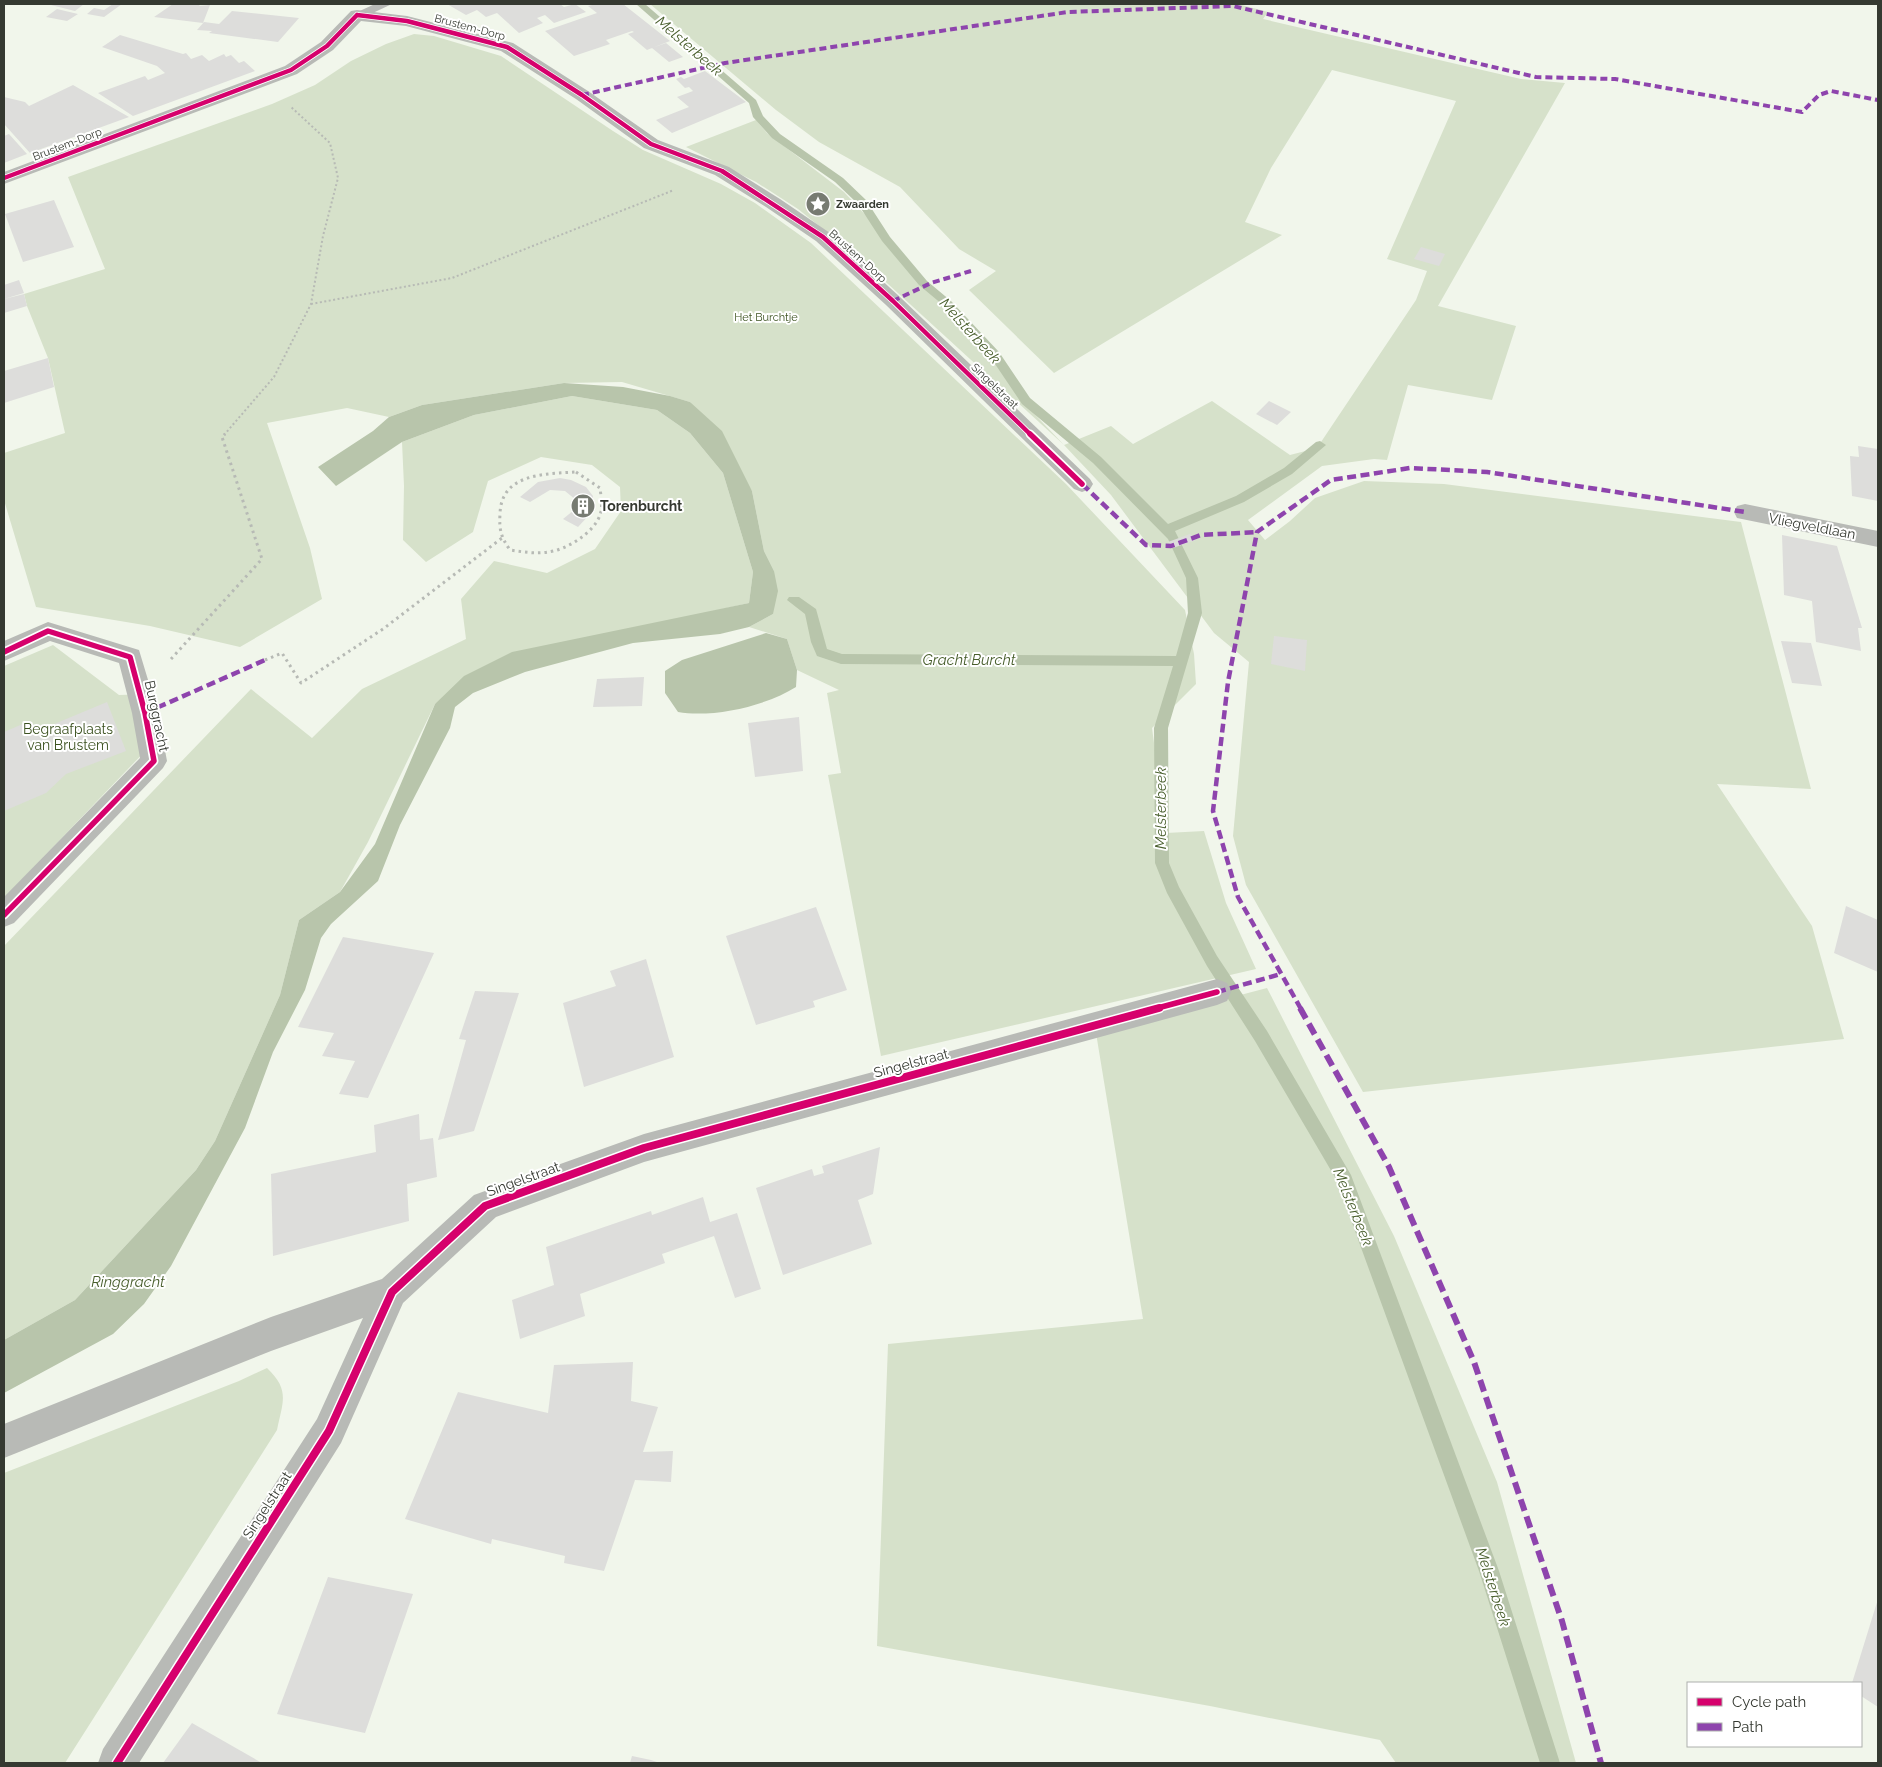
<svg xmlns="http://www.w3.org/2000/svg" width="1882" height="1767" viewBox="0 0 1882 1767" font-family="Raleway,sans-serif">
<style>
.green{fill:#d6e1ca}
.water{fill:#b8c5ab}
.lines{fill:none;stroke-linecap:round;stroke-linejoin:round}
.stream{fill:#b8c5ab;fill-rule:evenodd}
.building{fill:#dddddb}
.path-far1{stroke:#b7bab5;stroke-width:2;stroke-dasharray:2 2.5;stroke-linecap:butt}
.path{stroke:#b7bab5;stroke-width:3;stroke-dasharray:2.5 4;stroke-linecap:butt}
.lane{fill:#b8bab6;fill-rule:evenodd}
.street{fill:#b8bab6;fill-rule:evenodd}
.quiet-far2{stroke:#8e44ad;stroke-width:4;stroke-dasharray:7 4;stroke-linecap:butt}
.quiet-far1{stroke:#8e44ad;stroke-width:4.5;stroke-dasharray:9 4.5;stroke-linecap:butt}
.quiet{stroke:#8e44ad;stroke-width:6;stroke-dasharray:12 6;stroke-linecap:butt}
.cycleway-far2-casing{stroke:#fff;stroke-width:6}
.cycleway-far1-casing{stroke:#fff;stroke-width:9}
.cycleway-casing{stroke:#fff;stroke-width:11}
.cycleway-far2{stroke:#d6006c;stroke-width:4.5}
.cycleway-far1{stroke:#d6006c;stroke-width:5.5}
.cycleway{stroke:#d6006c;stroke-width:8}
.labels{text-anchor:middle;stroke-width:4;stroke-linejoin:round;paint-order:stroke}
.far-street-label{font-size:11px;fill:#353931;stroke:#fff}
.far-poi-label{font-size:11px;font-weight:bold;fill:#353931;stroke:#fff;text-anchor:start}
.far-park-label{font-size:11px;fill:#3c5220;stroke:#fff}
.poi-label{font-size:14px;font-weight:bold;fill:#353931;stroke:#fff;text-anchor:start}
.street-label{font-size:14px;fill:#353931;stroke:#fff}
.park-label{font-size:14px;fill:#3c5220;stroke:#fff}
.water-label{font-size:15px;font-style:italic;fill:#485e2c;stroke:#fff}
</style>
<rect width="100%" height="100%" fill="#f1f6eb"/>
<path class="green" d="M650 4H1238L1268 12 1263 19 1521 79 1565 83 1438 306 1516 326 1492 400 1408 385 1387 460 1374 459 1322 466 1248 520 1265 540 1290 521 1315 498 1364 481 1444 484 1741 522 1811 789 1717 784 1812 926 1844 1039 1363 1092 1246 885 1233 836 1249 662 1214 633 1111 495 1064 445 864 262 798 209 756 182 686 147 756 120 767 133 844 192 871 221 913 275 946 305 985 347 1022 401 1064 445 1111 426 1133 444 1212 401 1290 455 1317 448 1416 300 1427 271 1387 259 1456 101 1332 70 1271 168 1245 222 1282 235 1054 373 969 290 996 271 959 249 900 187 819 142 776 110Z
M414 34 434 36 501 56 613 131 643 150 721 184 755 203 811 243 1066 484 1185 610 1194 654 1196 684 1152 728 1166 833 1204 831 1226 903 1256 969 881 1056 828 775 841 773 827 693 839 690 797 670 787 639 749 627 773 614 774 571 764 551 752 491 690 402 622 382 564 383 422 405 389 417 347 408 267 423 310 548 322 599 240 647 150 626 36 607 4 500V453L65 433 48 358 27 306 24 294 105 269 68 177 272 104 315 85 351 61 386 44Z
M572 396 657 410 690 433 723 473 753 572 749 603 647 626 435 704 368 842 340 892 299 920 280 995 215 1141 196 1170 75 1300 4 1340V946L251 689 312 738 362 689 466 639 461 599 494 561 547 573 595 549 621 511 620 487 592 465 541 457 488 481 473 532 426 562 403 540 404 486 402 442 474 415Z
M53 645 119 695 149 694 152 744 4 898V666Z
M1267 988 1394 1236 1497 1482 1576 1763H1396L1380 1740 1210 1706 877 1646 888 1344 1143 1319 1096 1033Z
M267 1368C290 1390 283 1401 277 1430L65 1763H4V1473L239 1381Z"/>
<path class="water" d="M564 383 623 387 670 396 690 402 722 431 752 491 764 551 774 571 778 591 773 614 749 627 720 634 633 643 525 672 473 693 455 707 450 728 400 825 378 881 331 924 321 938 305 990 273 1052 245 1128 171 1266 144 1304 113 1334 4 1393V1340L75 1300 196 1170 215 1141 280 995 299 920 340 892 375 844 435 704 464 676 512 652 749 603 753 572 723 473 690 433 657 410 572 396 474 415 402 442 336 486 318 467 373 431 389 417 422 405Z
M766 633 787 639 797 670 796 687C766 706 713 718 678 712L665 693V671L682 660Z"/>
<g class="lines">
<path class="stream" d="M636 4H645L756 100 763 116 780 134 843 178 866 200 890 237 927 281 951 301 999 352 1030 398 1101 457 1168 524 1236 496 1284 468 1316 442 1320 441 1326 445 1292 474 1244 502 1175 531 1198 578 1202 613 1168 728 1169 863 1179 887 1217 956 1267 1031 1351 1175 1499 1571 1560 1763H1540L1479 1571 1336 1179 1255 1041 1207 966 1167 893 1155 863 1154 728 1173 666 841 664 817 656 811 642 805 614 787 600 789 597H799L816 609 827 649 842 654 1176 656 1188 613 1186 578 1168 539 1093 463 1022 404 991 358 943 305 919 285 882 241 858 204 835 182 772 138 753 117 749 103Z"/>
</g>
<path class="building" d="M47 4H84L75 11Z
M113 4H122L104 17 87 14 94 8 104 10Z
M173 4H201L199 6 210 5 203 23 154 17Z
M447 4H560L564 7 575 4 586 12 554 23 545 15 537 18 543 23 519 33 497 13 486 17 477 10 466 15Z
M596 4H623L670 41 647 50 628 34 634 32 632 31 606 40 610 44 574 56 545 31 597 13 588 6Z
M57 9 78 14 67 21 46 17Z
M232 11 299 18 278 42 209 33 212 31 197 30 204 22 219 24Z
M120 35 183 54 186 53 191 59 202 55 209 61 224 54 226 57 231 55 239 63 244 61 255 71 133 116 98 93 145 76 148 80 165 73 157 66 102 47Z
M666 43 683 57 669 62 652 48Z
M705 71 746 102 672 133 656 120 689 107 677 97 693 91 689 87 685 88 676 79 681 77 684 79Z
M73 85 129 117 30 153 4 124V97L25 102 29 106Z
M9 134 27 154 4 163V136Z
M54 200 74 247 23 262 5 214Z
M1421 247 1445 254 1439 266 1414 259Z
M19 280 24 293 4 299V285Z
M24 294 27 306 4 313V299Z
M48 358 54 387 4 403V371Z
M1269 401 1291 412 1277 425 1256 414Z
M1858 446 1878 449V501L1852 496 1850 456 1859 457Z
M560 478 571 480 586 487 593 496 591 513 578 527 563 519 574 510 576 500 565 491 550 490 530 502 520 497 538 482Z
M1190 534 1196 540 1173 548 1168 542Z
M1782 535 1837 546 1862 628H1858L1861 651 1816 642 1812 601 1784 595Z
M1274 636 1307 640 1305 671 1271 664Z
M1781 641 1811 643 1822 686 1792 683Z
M644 677 642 706 593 707 597 679Z
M107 702 126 751 66 774 46 793 4 811V732L25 723 47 727Z
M799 717 803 771 755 777 748 723Z
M1846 906 1878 920V972L1834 953Z
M816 907 847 990 813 1001 815 1007 756 1025 726 936Z
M343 937 434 953 368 1098 339 1094 355 1061 322 1056 334 1033 298 1027Z
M646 959 674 1057 584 1087 563 1003 616 986 610 971Z
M475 991 519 993 474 1131 438 1140 466 1040 459 1039Z
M419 1114 420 1140 433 1138 437 1177 407 1184 409 1221 273 1256 271 1174 376 1152 374 1125Z
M880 1147 873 1194 858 1200 872 1244 783 1275 756 1188 812 1169 814 1176 824 1173 822 1166Z
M703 1197 710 1222 737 1213 761 1289 735 1298 714 1236 662 1254 665 1263 580 1294 585 1316 520 1339 512 1300 554 1285 546 1247 651 1211 652 1215Z
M633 1362 631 1401 658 1407 643 1452 673 1451 671 1482 635 1480 604 1571 564 1563 565 1556 492 1539 491 1544 405 1519 458 1392 548 1413 554 1365Z
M328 1577 413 1594 365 1733 277 1714Z
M1878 1599V1707L1861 1696V1683H1852Z
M192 1723 262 1763H163Z
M632 1756 651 1760 660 1763H630Z"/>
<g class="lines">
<path class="path-far1" d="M311 304 452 278 674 190
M224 435 274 377 311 304 323 236 338 178 330 143 290 106"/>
<path class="path" d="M576 472 600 488C601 497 603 506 600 515 594 533 566 550 548 552 536 554 523 552 510 550 501 537 499 530 500 514 501 473 545 474 576 472Z
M171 659 262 559 222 437 225 434
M265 660 282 653 301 683 383 629 502 538"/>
<path class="lane" d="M375 4H392L362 18 357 19 351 15Z"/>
<path class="street" d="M357 10 407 16 513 43 588 91 658 140 729 167 780 199 830 233 900 297 1090 479 1093 484 1090 489 1082 492 1074 489 886 305 816 241 766 207 715 175 644 148 576 99 501 51 406 26 361 21 333 50 297 74 4 184V172L285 66 321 42 351 11Z
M1745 504 1878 531V547L1737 518 1734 512 1737 506Z
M48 622 139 650 158 713 167 761 163 768 14 923 4 927V897L140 758 132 713 119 663 50 641 4 661V641Z
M1217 979 1227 983 1231 992 1227 1001 1217 1005 644 1162 496 1217 403 1303 341 1443 139 1763H98L103 1749 317 1419 363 1318 271 1351 4 1458V1424L271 1317 382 1279 474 1195 485 1191 644 1134Z"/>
<path class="quiet-far2" d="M582 95 725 63 1068 12 1233 6 1536 77 1615 79 1802 112 1819 95 1831 91 1878 100
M893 301 931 283 971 271"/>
<path class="quiet-far1" d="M1082 484 1146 545 1171 546 1201 535 1257 532
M145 713 265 660
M1217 992 1281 974
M1301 1009 1238 897 1213 811 1228 682 1257 532 1331 480 1410 468 1487 472 1745 512"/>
<path class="quiet" d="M1300 1008 1389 1167 1474 1362 1562 1621 1601 1763"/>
<defs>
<path id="cycleway-far2" d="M357 15 407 21 507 47 582 95 651 144 722 171 823 237 893 301 1031 435
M4 178 291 70 327 46 357 15"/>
<path id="cycleway-far1" d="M1030 434 1082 484
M4 652 48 631 130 657 145 713 154 761 4 915
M1154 1009 1217 992"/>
<path id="cycleway" d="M117 1763 329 1431 392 1292 485 1206 644 1148 1159 1008"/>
</defs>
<use href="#cycleway-far2" class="cycleway-far2-casing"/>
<use href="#cycleway-far1" class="cycleway-far1-casing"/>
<use href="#cycleway" class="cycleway-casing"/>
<use href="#cycleway-far2" class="cycleway-far2"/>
<use href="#cycleway-far1" class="cycleway-far1"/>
<use href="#cycleway" class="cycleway"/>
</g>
<defs>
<symbol id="sight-disc" viewBox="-11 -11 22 22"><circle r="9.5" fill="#777b72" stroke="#fff"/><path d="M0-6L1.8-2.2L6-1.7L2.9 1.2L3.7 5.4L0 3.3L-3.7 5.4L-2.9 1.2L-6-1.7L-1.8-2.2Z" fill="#fff"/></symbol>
<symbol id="building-disc" viewBox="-11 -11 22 22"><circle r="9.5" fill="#777b72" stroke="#fff"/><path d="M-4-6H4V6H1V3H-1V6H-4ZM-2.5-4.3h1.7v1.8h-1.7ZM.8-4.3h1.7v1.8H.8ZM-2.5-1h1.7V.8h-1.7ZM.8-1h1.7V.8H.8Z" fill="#fff"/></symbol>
</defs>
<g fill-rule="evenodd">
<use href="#sight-disc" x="804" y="190" width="28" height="28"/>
<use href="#building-disc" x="569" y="492" width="28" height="28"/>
</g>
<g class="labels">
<g class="far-street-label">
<text transform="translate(470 27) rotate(15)" y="4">Brustem-Dorp</text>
<text transform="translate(67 144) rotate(-21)" y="4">Brustem-Dorp</text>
<text transform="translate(858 256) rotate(42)" y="4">Brustem-Dorp</text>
<text transform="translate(995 386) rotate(44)" y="4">Singelstraat</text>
</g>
<g class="far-poi-label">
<text x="836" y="208">Zwaarden</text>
</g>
<g class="far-park-label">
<text x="766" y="321">Het Burchtje</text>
</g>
<g class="poi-label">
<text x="600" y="511">Torenburcht</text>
</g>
<g class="street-label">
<text transform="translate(1812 526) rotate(11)" y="5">Vliegveldlaan</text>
<text transform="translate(157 716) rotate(78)" y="5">Burggracht</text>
<text transform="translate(911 1063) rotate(-15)" y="5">Singelstraat</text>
<text transform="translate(523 1179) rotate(-20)" y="5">Singelstraat</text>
<text transform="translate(267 1505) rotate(-57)" y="5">Singelstraat</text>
</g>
<g class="park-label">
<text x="68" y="734">Begraafplaats<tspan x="68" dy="16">van Brustem</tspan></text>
</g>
<g class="water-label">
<text transform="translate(689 46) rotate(41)" y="5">Melsterbeek</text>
<text transform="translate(970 331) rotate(48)" y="5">Melsterbeek</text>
<text x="969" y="665">Gracht Burcht</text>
<text transform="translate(1161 808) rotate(-90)" y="5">Melsterbeek</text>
<text transform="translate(1353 1207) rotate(68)" y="5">Melsterbeek</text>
<text x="128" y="1287">Ringgracht</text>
<text transform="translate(1493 1587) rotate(72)" y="5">Melsterbeek</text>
</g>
</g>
<rect width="1882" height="1767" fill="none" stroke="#353931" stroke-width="10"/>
<rect x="1687" y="1682" width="175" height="65" fill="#ffffff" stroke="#aeb0ad"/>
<rect x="1697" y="1698" width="25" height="8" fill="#d6006c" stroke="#aeb0ad"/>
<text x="1732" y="1707" font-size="15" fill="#353931">Cycle path</text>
<rect x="1697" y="1723" width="25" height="8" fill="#8e44ad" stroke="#aeb0ad"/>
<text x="1732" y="1732" font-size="15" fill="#353931">Path</text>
</svg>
